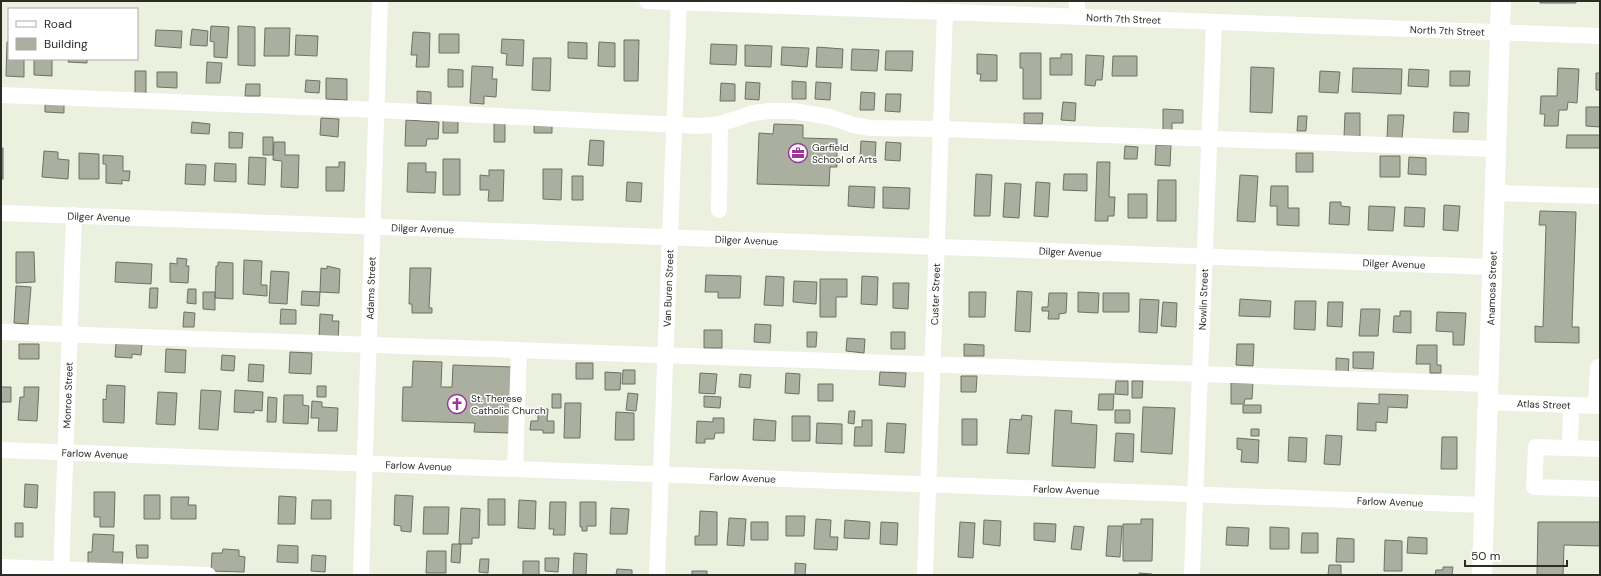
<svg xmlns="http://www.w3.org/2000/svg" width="1601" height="576" viewBox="0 0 1601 576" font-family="'DM Sans',sans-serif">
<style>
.building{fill:#abaf9f;stroke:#6d7162}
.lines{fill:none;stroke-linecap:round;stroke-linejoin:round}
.minor{stroke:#fff;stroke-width:16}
.major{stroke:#fff;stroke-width:20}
.labels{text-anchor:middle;stroke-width:3;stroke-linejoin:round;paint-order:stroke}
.street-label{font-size:10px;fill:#2b2c26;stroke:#fff}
.poi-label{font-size:10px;fill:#2b2c26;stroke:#fff;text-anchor:start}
</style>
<rect width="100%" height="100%" fill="#ebf0df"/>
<path class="building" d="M1540 1H1576V3H1540Z
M211 26 229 27 227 58 214 57V42L210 41Z
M238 26 255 27V66L238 65Z
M265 28H290L289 56H264Z
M192 29 208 31 207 46 190 45Z
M156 30 182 31 181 48 155 46Z
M413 32 430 33 429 67H416L417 55H411Z
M439 34H459V53H439Z
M296 35 318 36 317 56 295 55Z
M502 39 524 40 523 66 506 65 507 54 501 53Z
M624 40H639L638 81H624Z
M7 42H9V59H24V77L6 76Z
M568 42 587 43V59L568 58Z
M599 42 615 43V67L598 66Z
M711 44 737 45 736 65 710 64Z
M745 45 772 46 771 67 745 66Z
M782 47 809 48 807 67 781 65Z
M817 47 843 49 842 68 816 67Z
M852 49 879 50 877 71 851 70Z
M886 51H913L912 71 885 70Z
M1020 53H1041V99H1023V68H1020Z
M977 54 997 55V81H980L981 74H977Z
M1061 54H1072V75H1050V58H1061Z
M1086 55 1104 56 1102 80H1096L1095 86 1085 85Z
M1113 56H1137V76H1112Z
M533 58H551L550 91 532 90Z
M34 59H52V76L34 75Z
M69 59H87V63L68 62Z
M207 62 222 63 220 83H206Z
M472 66 493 67 492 79H497L496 97 484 96V104L470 103Z
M1251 67 1274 68 1272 113 1250 112Z
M1353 68 1402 69 1401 94 1352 92Z
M1558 68 1579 69 1577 103 1568 102 1567 110H1559L1558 126H1544L1545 114H1540L1541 96H1557Z
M448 69 463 70V87H448Z
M1409 69 1429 70 1428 87 1408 86Z
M135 71H146V94H135Z
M1320 71 1340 72 1338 93 1319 92Z
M1450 71H1470L1469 86H1450Z
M157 72H177V88L157 87Z
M1596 73H1600V90H1596Z
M326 78 347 79V100L326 99Z
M306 80 320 81 319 93 305 92Z
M792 81 806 82V99H792Z
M746 82 760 83 759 100 745 99Z
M816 82 831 83 830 100 815 99Z
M721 83 735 84V101H720Z
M246 84H260V96H245Z
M417 91 431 92V104L417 103Z
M861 92 875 93 874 110H860Z
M886 94H901L900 112 885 111Z
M1063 102 1076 103 1075 121 1061 120Z
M45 104H64V113L45 112Z
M1586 107H1600V127L1586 126Z
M1163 109 1183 110V123H1172V131H1163Z
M1454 112 1469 113 1468 132H1453Z
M1024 113H1043L1042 124H1024Z
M1345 113H1360V137H1344Z
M1388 115H1404L1402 139H1387Z
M1298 116H1307L1306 131H1297Z
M321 118 339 119 338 137 320 135Z
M443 119H458V133H443Z
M406 120 439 122 438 139H427L426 146H405Z
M192 122 210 124 209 134 191 133Z
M494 122 505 123V142H494Z
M534 123H552V133H534Z
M774 124 803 125V138L837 139V167H830L829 186 757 184 759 133 773 134Z
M229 132 243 133 242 148H229Z
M1567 135H1600V148H1566Z
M263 137H273V155H263Z
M590 140 604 141 603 166 588 165Z
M861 141 876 142 875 160 860 159Z
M274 142H285V155H299L298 188 281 187 282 161 273 160Z
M886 142 901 143 900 161 885 160Z
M1156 145H1171L1170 166 1155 165Z
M1125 146 1138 147 1137 159H1124Z
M1 148H3V179H1Z
M44 151 58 152V159L69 160 68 179 42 177Z
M79 153 99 154V179H79Z
M1296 153H1313V172H1296Z
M103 155 123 156V171H130L129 181 122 180V184L106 183V164H103Z
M1380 156H1400V177H1380Z
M249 157 266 158 265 185 248 184Z
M1409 157 1426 158V175L1408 174Z
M443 159H460V195H443Z
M339 162H345L344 191H326V167H339Z
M1097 162H1110L1109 197H1115L1114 216H1108V221H1095Z
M215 163 236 164V182L214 181Z
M408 163H426V172H436L435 193 407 192Z
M186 164 206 165 205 185 185 184Z
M543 169H562L561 200 543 199Z
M489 170H504L503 201H488L489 190H480V175L489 176Z
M976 174 992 175 990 216H974Z
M1064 174H1087V191L1063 190Z
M1240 175 1258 176 1255 222 1237 221Z
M572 176H583V200H572Z
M1158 180H1176V221H1157Z
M627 182 642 183 641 202 626 201Z
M1036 182 1050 183 1048 217 1034 216Z
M1005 183 1021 184 1019 218 1003 217Z
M849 186 875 187 874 208 848 206Z
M1271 186H1288V208H1299V226L1277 225V206H1270Z
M883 187 910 188 909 209 883 208Z
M1128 194H1147V218H1128Z
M1330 202H1341V206L1350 207 1349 225 1329 224Z
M1444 205 1460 206 1458 231 1443 230Z
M1369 206 1395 207 1393 231 1368 230Z
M1405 207 1425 208 1424 227 1404 226Z
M1540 211 1576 212 1572 327H1579V343L1535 342V326L1543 327 1546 225H1539Z
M16 252H34L35 282 16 283Z
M177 258 187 259 186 266H189L188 283 170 282V263L177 264Z
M244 260 262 261 261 285H267V296L243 294Z
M116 262 152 264 151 284 115 282Z
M218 262 233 263V299L215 298 216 266H218Z
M327 266 340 269 339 293 320 292 321 268 327 269Z
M410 268H431L429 308H432V313H412V304H409Z
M271 271 289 272 287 304 269 303Z
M706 275 741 276 740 298H718V292H705Z
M766 276 784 277 783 306 764 305Z
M862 276 878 277 877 305 861 304Z
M820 279H847V297H836V317H820Z
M794 281 817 282 816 304 793 302Z
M893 283H909L908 309 893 308Z
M16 286 31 287 28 324 14 323Z
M150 288H158L157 308H149Z
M188 289H196V304L187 303Z
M302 291 320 292 319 306 301 305Z
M1017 291 1032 292 1030 332 1015 331Z
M203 292H215V310L203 309Z
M969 292H986L985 317H969Z
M1078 292 1099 293 1098 313 1078 312Z
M1049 293H1067L1066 313 1059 314V319H1048L1049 311H1042V307H1048Z
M1103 293H1129V312H1103Z
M1140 299 1159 300 1157 333 1139 332Z
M1240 299 1271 301 1270 317 1239 316Z
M1295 301H1316L1315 330 1294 329Z
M1163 302 1177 303 1176 327 1161 326Z
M1328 302H1343L1342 327 1327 326Z
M281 309 296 310V324H280Z
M1361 309H1380L1378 336H1359Z
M1400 311H1411V333L1393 332 1394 316H1400Z
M184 312 195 313 194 327H183Z
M1437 312 1466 313 1464 345H1453V332L1436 331Z
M320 314 333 315 332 321H339L338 340 319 339Z
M755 324 771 325 770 343 754 342Z
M704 330H722V348H704Z
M807 332H817L816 347H807Z
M891 332H905V349H891Z
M847 338 865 339 864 353 846 351Z
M116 343 142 344 141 355 132 354V358L115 357Z
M19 344H39V359H19Z
M964 344 984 345V356H964Z
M1237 344H1254L1253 366 1236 365Z
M1417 345H1437V365H1441V373H1430V364H1416Z
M166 349 186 350 185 373 165 372Z
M290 352 312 353 311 374 289 373Z
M1353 352H1374L1373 369 1353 368Z
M222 355 235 356 234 371 221 370Z
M1336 358 1349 359 1348 375 1336 374Z
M413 361 442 362 441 387H452L453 365 513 367 511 433 474 432 475 423 402 421 403 387H412Z
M576 363H593V379H576Z
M249 364 264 365 263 382 248 381Z
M623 370H635V384H622Z
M605 372 621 373 620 390H605Z
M880 372 906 373 905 387 879 385Z
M700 373 717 374 715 394 699 393Z
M786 373 800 374 799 394 785 393Z
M740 374 751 375 750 388 739 387Z
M961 376H977L976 392H961Z
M1116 381H1128V395L1115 394Z
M1132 381H1143L1142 398H1132Z
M1231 383H1253L1252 399H1245L1244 404H1231Z
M818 384H833V401H818Z
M107 385 125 386 124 423 103 422V399L106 400Z
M317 386H326V397H317Z
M1 387H11V402H1Z
M24 387H39L37 421 18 420 20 397H24Z
M201 390 221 391 218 430 199 429Z
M235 390 263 392 262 411 254 410V413L234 412Z
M158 392 177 393 175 425 156 424Z
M628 393 638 394 636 411 626 410Z
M552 394H561V408H552Z
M1099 394H1114L1113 410H1098Z
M1379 394 1408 395 1407 408 1388 407 1387 423 1376 422V431L1357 430 1358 403 1379 404Z
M284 395H303V405L309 406 308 424 283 423Z
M704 396 721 397 720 408 704 407Z
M268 397 277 398 276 422H267Z
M312 401 322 402V407L338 408 337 431H318L319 418H311Z
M565 403H581L580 438H564Z
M1243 405H1261V413H1243Z
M1143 407 1175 408 1172 454 1141 452Z
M538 409H548L547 421H554V433H543V430H530L531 421H538Z
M1055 410 1072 411 1071 423 1097 425 1095 468 1052 466Z
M1115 410H1130V423H1115Z
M849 411H855L854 424 848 423Z
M616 412 634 413V440H615Z
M1022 415 1032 416 1029 454 1007 453 1010 419 1021 420Z
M792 416H810V441H792Z
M713 418H724V433H715L714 439H705V443H696L697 421 713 422Z
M754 419 776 421 775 441 753 440Z
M962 419H977V445H962Z
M862 420H872V446H854L855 427H862Z
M817 423 842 424V444L816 443Z
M887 423 906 424 904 453 885 452Z
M1251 429H1259V436H1251Z
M1116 433 1134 434 1133 462 1114 461Z
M1326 435 1342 436 1340 465 1324 464Z
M1289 437 1307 438 1306 462 1288 461Z
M1442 437H1457V469H1441Z
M1237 438 1259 440 1258 463 1241 462 1242 450 1237 449Z
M25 484 38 485 37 508 24 507Z
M94 492H115L114 527H100V517H94Z
M144 495H160V519H144Z
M395 495 413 496 411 532 401 531V526L394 525Z
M279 496 296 497 295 524H278Z
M171 497H189L188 505H196V519H171Z
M488 499H505V525H488Z
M312 500H331V519H311Z
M519 500 536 501 535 529 518 528Z
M550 502H566L565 535H553L554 529H549Z
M580 502H596V526H587V531H582V527H580Z
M424 507H449L448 534H423Z
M461 508 480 509 479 538H472V544H459Z
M611 508 629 509 627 534H610Z
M700 511 717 512V545H695V536H699Z
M786 516H805L804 536H786Z
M729 518 746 519 744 546 727 545Z
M816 519 831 520 830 537H838L837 550 814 549Z
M1141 519H1153L1152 561H1123V524H1141Z
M845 520 870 522 869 539 844 538Z
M984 520 1001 521 1000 546 983 544Z
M751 522H768V540H751Z
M881 522 898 523 897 545 880 544Z
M960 522 975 523 973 558 958 557Z
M1538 522H1600V546L1564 545 1563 575H1537Z
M15 523H23V537H15Z
M1034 523 1056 524 1055 542 1034 540Z
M1074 526 1084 527 1081 550 1071 549Z
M1108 526H1122L1120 557 1106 556Z
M1227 527 1249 528 1248 546 1226 545Z
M1270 527 1289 528V549H1270Z
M1302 533H1318V553H1301Z
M93 534 114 535 113 552H123L122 566 88 564V552H92Z
M1408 537 1427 538V554L1407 553Z
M1337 538 1354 539V562H1336Z
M1385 540 1402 541V571H1384Z
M452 544H461L460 563 451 562Z
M136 545H148V558H137Z
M278 545 298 546V563L277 562Z
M223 549 239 550V556L245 557 244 572 211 571 212 553H222Z
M427 551H446V573H426Z
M574 553 587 554 586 575H573Z
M312 555 326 556 325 572 311 571Z
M545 558H559L558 572 545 571Z
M480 559H489L488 573 479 572Z
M523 561H539V575H523Z
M795 563 806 564 805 575H795Z
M1329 565H1341V575H1328Z
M1443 567H1453L1452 575H1435L1436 570H1443Z
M617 569 632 570V575H616Z
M692 571H707V575H692Z
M1139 573 1152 574V575H1133H1139Z"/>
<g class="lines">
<g class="minor">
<path id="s1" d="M647 1 1600 36"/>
<path d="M1077 17V1"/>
<path d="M1 95 377 110 700 126 720 124 753 113 769 111H794L830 117 853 125 871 128 941 129 1496 149"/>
<path d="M1494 193 1600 196"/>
<path d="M719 210 720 124"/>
<path id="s2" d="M1 213 1491 267"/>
<path d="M1 332 1488 384"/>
<path id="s3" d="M1487 402 1600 406"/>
<path d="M1596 406 1598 367"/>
<path d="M1570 448 1571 405"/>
<path d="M1600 449 1536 447 1534 487 1600 489"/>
<path id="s4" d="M1 450 1484 505"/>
<path d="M515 469 519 350"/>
<path d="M1 567 208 575"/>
<path id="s5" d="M61 575 74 215"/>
<path id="s6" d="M361 575 380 1"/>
<path id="s7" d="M657 575 679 1"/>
<path id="s8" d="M925 575 945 13"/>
<path id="s9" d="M1192 575 1214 23"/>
</g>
<path class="major" id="s10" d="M1482 575 1501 1"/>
</g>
<defs>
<symbol id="office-ring" viewBox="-11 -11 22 22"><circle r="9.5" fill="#fff" stroke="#9d369a" stroke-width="1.5"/><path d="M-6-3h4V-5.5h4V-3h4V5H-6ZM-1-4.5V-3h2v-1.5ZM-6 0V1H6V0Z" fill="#9d369a"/></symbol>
<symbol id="church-ring" viewBox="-11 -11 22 22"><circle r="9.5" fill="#fff" stroke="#9d369a" stroke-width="1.5"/><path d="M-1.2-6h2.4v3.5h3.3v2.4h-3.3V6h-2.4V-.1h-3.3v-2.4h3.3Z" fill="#9d369a"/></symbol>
</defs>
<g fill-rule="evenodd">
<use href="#office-ring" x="787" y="142" width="22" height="22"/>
<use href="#church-ring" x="446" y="393" width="22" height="22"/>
</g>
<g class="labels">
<g class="street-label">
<text dy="4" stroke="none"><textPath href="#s1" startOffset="477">North 7th Street</textPath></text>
<text dy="4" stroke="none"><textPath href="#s1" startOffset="801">North 7th Street</textPath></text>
<text dy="4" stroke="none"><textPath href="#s2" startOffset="98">Dilger Avenue</textPath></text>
<text dy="4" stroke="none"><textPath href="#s2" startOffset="422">Dilger Avenue</textPath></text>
<text dy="4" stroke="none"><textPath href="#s2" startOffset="746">Dilger Avenue</textPath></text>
<text dy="4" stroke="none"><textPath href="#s2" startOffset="1070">Dilger Avenue</textPath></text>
<text dy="4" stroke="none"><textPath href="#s2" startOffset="1394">Dilger Avenue</textPath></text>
<text dy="4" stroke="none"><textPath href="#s6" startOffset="287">Adams Street</textPath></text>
<text dy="4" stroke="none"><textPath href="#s7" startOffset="287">Van Buren Street</textPath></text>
<text dy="4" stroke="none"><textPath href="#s10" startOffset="287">Anamosa Street</textPath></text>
<text dy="4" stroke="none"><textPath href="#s8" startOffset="281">Custer Street</textPath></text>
<text dy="4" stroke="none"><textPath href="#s9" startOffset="276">Nowlin Street</textPath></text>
<text dy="4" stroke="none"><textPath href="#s5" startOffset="180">Monroe Street</textPath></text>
<text dy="4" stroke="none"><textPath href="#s3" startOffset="57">Atlas Street</textPath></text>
<text dy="4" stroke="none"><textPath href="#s4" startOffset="94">Farlow Avenue</textPath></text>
<text dy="4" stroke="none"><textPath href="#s4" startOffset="418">Farlow Avenue</textPath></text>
<text dy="4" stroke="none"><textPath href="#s4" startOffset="742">Farlow Avenue</textPath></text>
<text dy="4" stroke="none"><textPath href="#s4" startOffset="1066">Farlow Avenue</textPath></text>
<text dy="4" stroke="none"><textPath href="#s4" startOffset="1390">Farlow Avenue</textPath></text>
</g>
<g class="poi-label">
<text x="812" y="151">Garfield<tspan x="812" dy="12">School of Arts</tspan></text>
<text x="471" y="402">St. Therese<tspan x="471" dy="12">Catholic Church</tspan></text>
</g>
</g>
<rect width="1601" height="576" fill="none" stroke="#2b2c26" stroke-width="4"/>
<rect x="8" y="8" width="130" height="52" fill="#ffffff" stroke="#aaaba8"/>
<rect x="16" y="21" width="20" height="6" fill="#ffffff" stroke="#aaaba8"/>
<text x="44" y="28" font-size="12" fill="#2b2c26">Road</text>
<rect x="16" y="38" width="20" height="12" fill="#abaf9f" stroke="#aaaba8"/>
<text x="44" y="48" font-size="12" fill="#2b2c26">Building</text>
<path d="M1465 560v6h102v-6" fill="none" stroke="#2b2c26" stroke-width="2"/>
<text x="1471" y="560" font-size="12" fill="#2b2c26" stroke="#ffffff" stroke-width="3" paint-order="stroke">50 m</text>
</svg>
